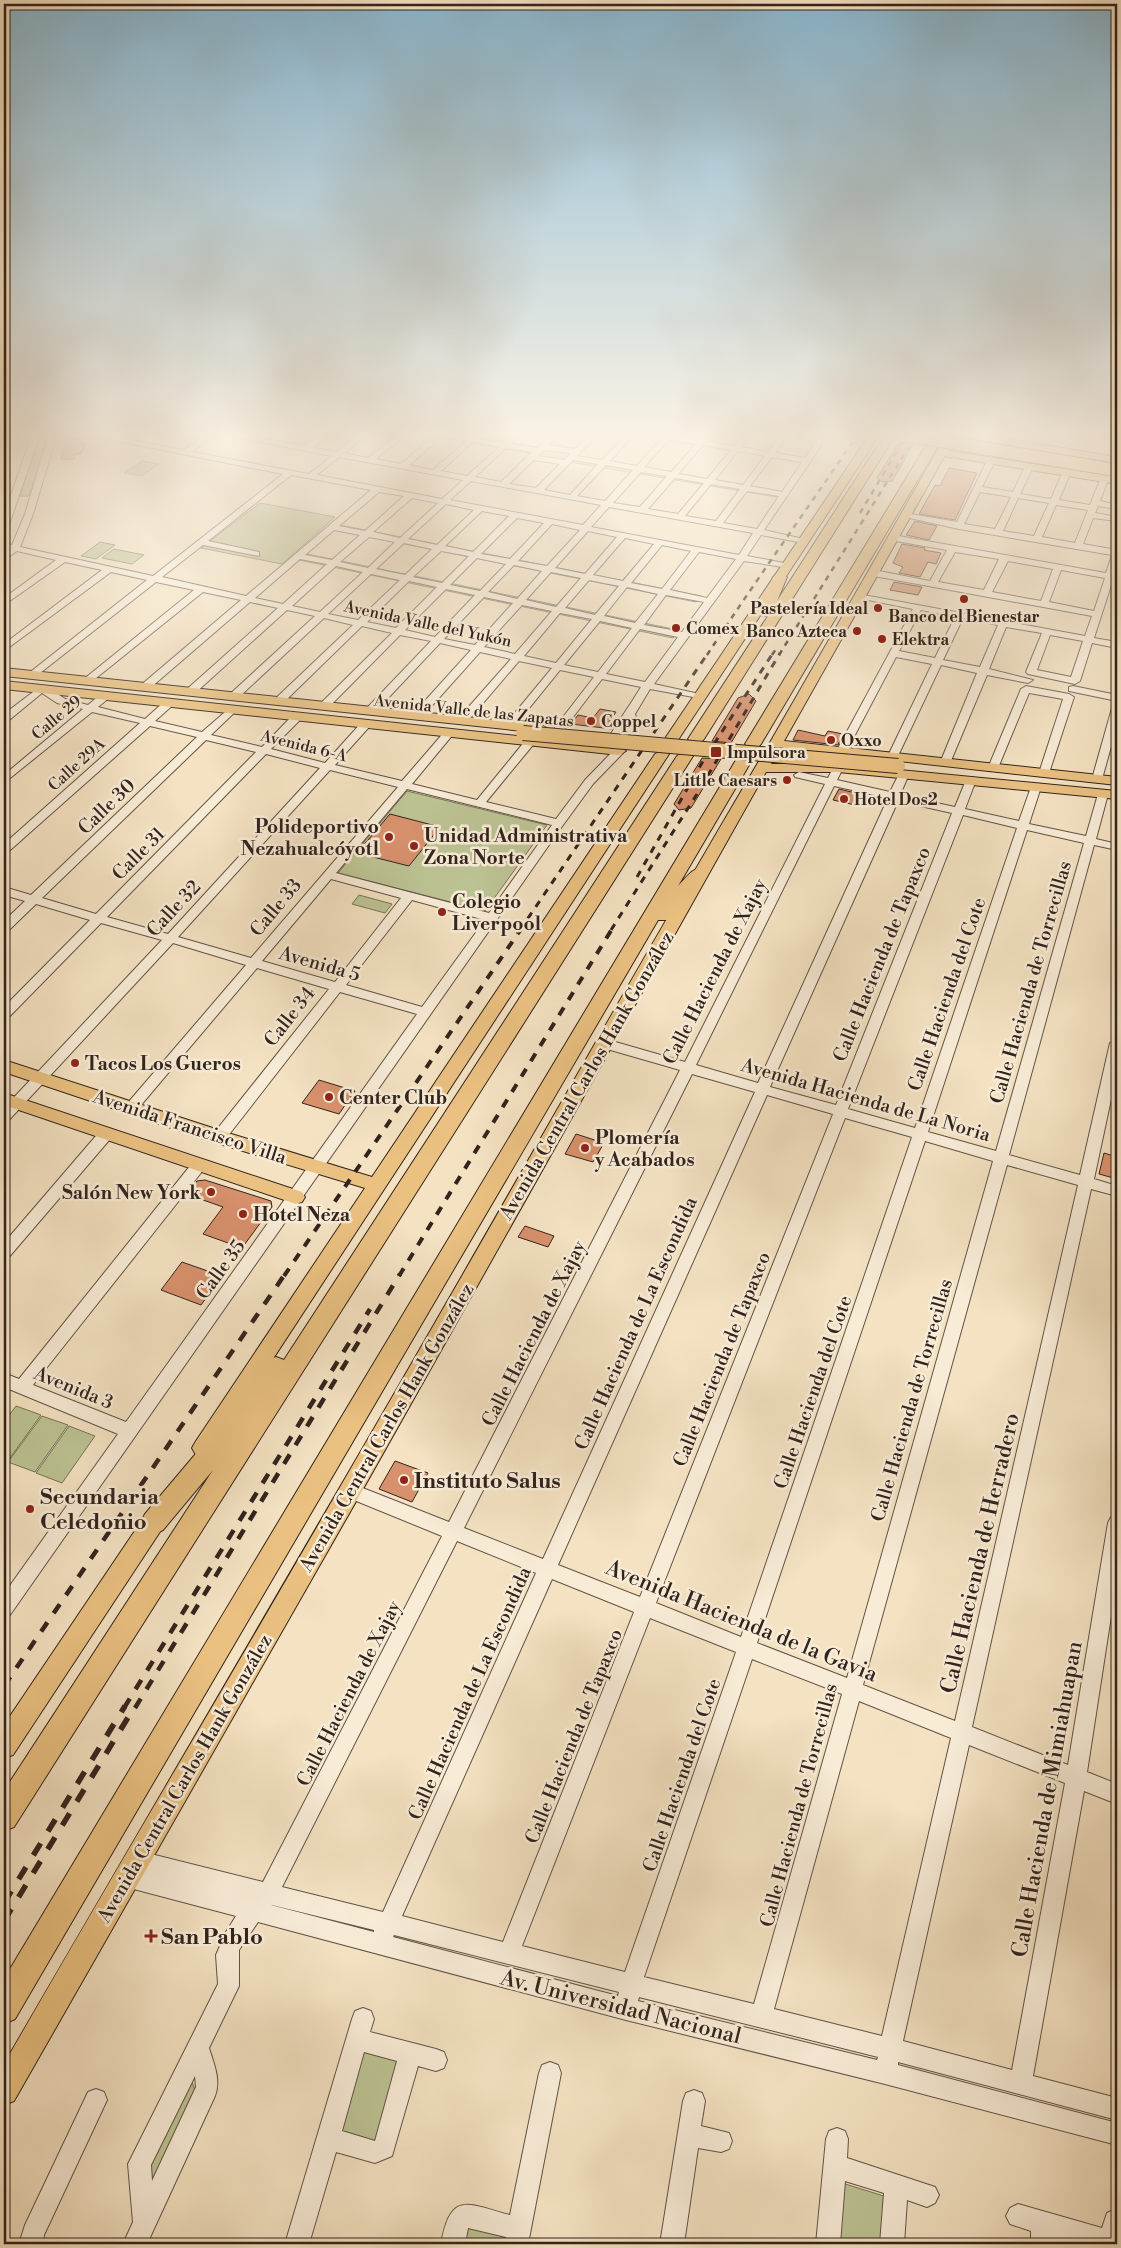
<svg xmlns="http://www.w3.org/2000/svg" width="1121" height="2248" viewBox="0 0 1121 2248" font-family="'Libre Bodoni',serif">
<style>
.green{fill:#bcc393;stroke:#777358}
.building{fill:#d8916d;stroke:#32231d}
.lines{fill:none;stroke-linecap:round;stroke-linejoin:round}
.minor-casing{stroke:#625346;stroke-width:2}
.major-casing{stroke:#32231d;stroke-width:2}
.highway-casing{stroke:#32231d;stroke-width:2}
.minor{fill:#f8ecd7;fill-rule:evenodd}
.major{fill:#eac181;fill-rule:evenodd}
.highway{fill:#eac181;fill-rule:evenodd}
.rail-far4{stroke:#32231d;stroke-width:2.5;stroke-dasharray:5.5 5.5;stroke-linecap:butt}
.rail-far3{stroke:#32231d;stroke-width:3;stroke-dasharray:7 7;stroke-linecap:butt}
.rail-far2{stroke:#32231d;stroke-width:4;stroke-dasharray:9 9;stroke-linecap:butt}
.rail-far1{stroke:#32231d;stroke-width:4.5;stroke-dasharray:11 11;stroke-linecap:butt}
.rail{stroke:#32231d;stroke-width:5.5;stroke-dasharray:14 14;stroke-linecap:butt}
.major-bridge-casing{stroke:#32231d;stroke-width:16;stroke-linecap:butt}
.highway-bridge-casing{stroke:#32231d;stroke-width:14;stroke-linecap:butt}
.major-bridge{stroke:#eac181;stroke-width:14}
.highway-bridge{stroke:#eac181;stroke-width:12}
.poi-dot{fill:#8f2418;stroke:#f8ecd7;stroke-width:2}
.labels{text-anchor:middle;stroke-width:5;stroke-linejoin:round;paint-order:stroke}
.far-poi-label{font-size:16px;font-weight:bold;fill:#32231d;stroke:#f8ecd7;text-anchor:start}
.far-street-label{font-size:16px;fill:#32231d;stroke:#f8ecd7}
.street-label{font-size:19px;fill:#32231d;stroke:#f8ecd7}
.poi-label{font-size:19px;font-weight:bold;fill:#32231d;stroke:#f8ecd7;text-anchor:start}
.near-poi-label{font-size:22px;font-weight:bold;fill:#32231d;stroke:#f8ecd7;text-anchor:start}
.near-street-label{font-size:22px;fill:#32231d;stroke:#f8ecd7}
</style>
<rect width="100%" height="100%" fill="#f4e2c2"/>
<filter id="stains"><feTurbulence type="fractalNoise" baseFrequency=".004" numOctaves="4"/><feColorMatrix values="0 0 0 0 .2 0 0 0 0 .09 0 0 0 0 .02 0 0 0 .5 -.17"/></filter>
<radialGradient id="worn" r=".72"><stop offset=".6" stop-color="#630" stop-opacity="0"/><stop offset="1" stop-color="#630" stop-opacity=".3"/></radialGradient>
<path class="green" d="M39 434H50L29 496H20Z
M422 434H453L574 453 573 455 780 491 776 497 528 455 529 453Z
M142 461 159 464 142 476 124 473Z
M260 503 335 517 282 564 201 548Z
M340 525 701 596 696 602 334 530Z
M100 542 115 545 96 559 81 556Z
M114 549 144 555 132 564 102 558Z
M307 554 678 630 673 638 299 560Z
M407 791 547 825 485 911 338 873Z
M359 895 392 904 385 913 352 904Z
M16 1406 41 1415 7 1462 4 1460V1422Z
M42 1416 68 1425 35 1472 8 1462Z
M69 1426 95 1436 62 1483 36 1473Z
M359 2049 400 2061 378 2142 339 2132Z
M192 2082 197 2096 156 2186 142 2176Z
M842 2183 887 2197 885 2244H837Z
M480 2227 508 2236V2244H460L462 2228Z"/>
<path class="building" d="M79 439 78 443H85L81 454H75L74 459H61L67 440Z
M899 442 913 445 892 481 883 482 877 478Z
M949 468 977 473 955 520 919 514 935 485 940 486Z
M915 521 937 526 929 540 906 535Z
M902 544 925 548 924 550 941 553 936 564 928 562 920 577 899 573 903 567 893 563Z
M894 582 922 587 918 595 890 590Z
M749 694 756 701 731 743 712 741 738 698Z
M600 709 616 712 609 722 615 723 612 729 571 724 578 715 593 718Z
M798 730 825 736 828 731 843 734 838 745 793 740Z
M702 758 721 759 691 808 679 810 674 804Z
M839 789 860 794 855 805 833 800Z
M390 814 440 827 409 866 357 853Z
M319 1080 355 1091 339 1114 302 1103Z
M576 1134 604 1143 593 1162 565 1154Z
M1104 1153 1117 1157V1179L1099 1174Z
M205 1180 271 1201 272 1207 242 1248 203 1234 223 1207 186 1194 197 1181Z
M525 1226 554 1236 548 1247 518 1237Z
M182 1262 222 1276 201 1305 161 1290Z
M395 1461 428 1473 412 1502 379 1489Z"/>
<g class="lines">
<defs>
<path id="minor" d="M32 434H40L8 528 4 530V516Z
M49 434H57L33 514 20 547 153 576 283 474 82 434H98L184 450 206 434H215L192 452 309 474 332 456 221 434H237L305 446 321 434H330L313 448 336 452 359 434H368L344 453 368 458 398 434H407L376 459 401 464 434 436 433 434 470 437 477 434 480 436 478 439 503 443 513 434H521L511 444 537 448 552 434H560L549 445 575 449 590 434H598L577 456 602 460 627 434H635L610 461 637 466 662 438 646 434H674L673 436 699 440 705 434H713L707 441 734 446 744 434H752L741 447 768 452 781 434H789L775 453 805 458 821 434H829L764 530 808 540 804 543 761 535 747 556 789 564V568L744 561 654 684 704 695V699L650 689 635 714 638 724 623 753 593 784 563 825 10 1615 4 1618V1594L118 1434 4 1387V1373L19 1379 194 1161H204L206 1165 204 1169 33 1385 126 1422 417 1014 340 992 224 1141 219 1142 212 1137 214 1133 329 989 257 968 136 1111 131 1113 124 1108 126 1105 246 965 173 943 9 1120 4 1121V1108L162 940 101 923 9 1017 4 1018V1007L90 920 36 904 8 931 4 932V921L25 901 4 895V887L31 895 197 737 150 726 8 852 4 853V844L140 723 92 712 4 783V775L83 709 57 703 42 693 8 721 4 722V714L41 686 49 688 65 699 88 705 101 694H109V698L98 707 145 719 165 701H173V705L155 721 202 732 232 706 237 709 236 711 211 735 262 747 293 715 297 714 302 717 301 719 271 749 325 763 362 722H370V726L335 765 402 781 446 730 450 729 455 732 412 784 477 800 534 730H542V734L486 802 556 819 585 780 614 750 627 722 610 753H602L601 751C613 728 628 709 641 687L602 679 552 745 548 746 543 743 594 677 560 670 513 728 509 729 504 726 552 668 519 661 466 723H458V719L511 659 480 652 421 718H413V714L471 650 440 643 374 713H366V709L431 641 400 635 328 708H320V704L392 633 362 626 283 703H275V699L353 625 324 618 238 698H230V694L315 616 287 610 194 694H186V690L278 608 250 602 149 689H141V685L241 600 203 592 90 683H84V679L194 590 156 582 35 677H29V673L147 580 111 572 4 651V644L102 570 65 562 4 605V598L56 560 17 551 4 560V553L9 550 4 549V543L12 545 25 514ZM442 437 466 441 433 470 409 465ZM669 440 696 444 671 472 644 467ZM473 442 499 447 467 476 441 471ZM703 445 731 450 707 479 678 474ZM506 448 532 452 501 482 475 477ZM544 450 571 453 564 460 538 456ZM738 451 765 456 743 485 715 480ZM339 457 463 480 442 499 317 475ZM772 457 802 462 782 492 750 486ZM534 460 560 464 536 488 509 484ZM573 460 598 464 570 495 544 490ZM606 465 633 470 605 501 577 496ZM641 472 667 476 640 507 613 503ZM291 475 371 490 246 596 162 577 203 545 259 556V552L208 541ZM675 478 704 483 678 514 648 509ZM471 481 601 505 583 525 450 500ZM711 484 740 489 716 521 685 516ZM747 491 779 496 757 529 723 523ZM379 492 404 496 365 531 339 526ZM412 498 438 503 400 538 373 532ZM446 504 474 510 437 545 408 539ZM609 507 753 533 739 555 591 527ZM482 511 509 516 473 552 445 546ZM517 518 544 523 510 559 481 554ZM552 524 580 530 547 566 518 561ZM334 530 360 535 332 560 305 555ZM588 531 617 537 585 574 555 568ZM369 537 395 542 368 568 340 562ZM625 538 654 544 623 581 593 575ZM404 543 432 549 405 575 376 569ZM662 545 691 551 662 589 631 583ZM441 551 469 556 442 583 413 577ZM699 552 736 559 707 598 670 590ZM477 558 506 564 480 591 450 585ZM300 559 327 564 283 604 255 598ZM514 565 542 571 517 599 488 592ZM336 566 363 572 320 612 292 606ZM551 572 581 578 556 607 526 600ZM371 574 400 580 358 620 328 614ZM589 580 619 586 595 615 565 608ZM409 581 437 587 396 628 367 622ZM627 587 658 594 635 623 604 616ZM446 589 475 595 435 637 405 630ZM666 595 704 602 682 632 644 625ZM484 597 513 603 475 645 444 639ZM522 605 552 611 515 654 484 647ZM560 613 592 619 556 663 524 656ZM600 621 632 628 598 672 564 665ZM640 629 678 637 645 682 606 674ZM206 740 256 752 96 914 42 898ZM266 754 320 768 168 934 107 917ZM330 770 398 787 251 958 178 937ZM407 789 552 825 489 913 336 873ZM331 879 401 898 335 982 262 961ZM412 900 485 920 422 1007 346 985Z
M990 461 994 463 982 487 1013 492 1024 469 1028 467 1032 469 1020 494 1051 499 1061 476 1065 474 1069 476 1059 500 1090 505 1100 480 1107 482 1100 501 1117 505V509L1098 506 1095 513 1117 517V521L1093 518 1083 544 1117 550V567L1094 638 1117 642V648L1092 643 1080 681 1075 684 1028 674 1026 672 1042 633 1006 627 989 669 1033 680 1028 683 987 675 950 763 945 766 940 763 977 673 941 665 897 758 892 761 887 758 932 664 896 657 846 752 841 755 837 754 836 752 913 609 858 598V594L1085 636 1092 616 874 576 870 573 874 570 930 581 947 550 890 540V536L893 535 1106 573 1112 555 959 529 901 516 905 513 957 522 986 463ZM980 492 1011 497 995 529 964 524ZM1018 498 1049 503 1034 536 1003 531ZM1056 505 1088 510 1075 543 1042 537ZM955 552 999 559 984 590 938 582ZM1008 561 1053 569 1041 601 992 592ZM1061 570 1105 578 1094 611 1049 602ZM921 610 955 617 935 658 899 651ZM963 618 998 625 980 667 943 660ZM1050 635 1083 641 1071 677 1037 670Z
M1026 686 1069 694 1074 697 1049 773 1044 776 1039 773 1063 699 1029 693 998 768 993 771 988 768 1021 689Z
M1073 686 1117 695V701L1069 691V687Z
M1117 705V725L1102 779 1101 781H1093L1092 779 1112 708Z
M838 765 843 768 837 780 890 792 900 772H908L909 774 900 795 955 807 966 780 971 777 975 778 976 780 965 809 1019 821 1031 787 1032 785H1040L1041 787 1029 824 1086 836 1098 794 1103 791 1108 794 1096 839 1117 844V850L1094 845 1009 1155 1080 1175 1110 1043 1117 1039V1071L1094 1179 1117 1186V1196L1091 1189 972 1727 1068 1765 1108 1523 1111 1517 1117 1515V1577L1087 1772 1117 1784V1804L1084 1791 1033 2076 1117 2098V2120L898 2062V2065L1117 2123V2145L885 2084 626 2020 258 1922 239 1950V1986L209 2048C214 2064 221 2080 215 2096L147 2244H123L133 2222 128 2164 218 1984 216 1955 226 1932 236 1916 126 1887 119 1884 116 1877 119 1870 129 1868 125 1860 128 1853 135 1850 263 1882 442 1536 344 1496 342 1491 344 1486 350 1483 449 1522 680 1070 600 1047 598 1044 605 1039 685 1062 825 784 795 777 794 775 799 772 828 778 834 766ZM834 786 888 798 758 1083 696 1065ZM898 801 952 813 836 1105 770 1087ZM963 815 1017 828 915 1128 848 1109ZM1027 830 1084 843 996 1151 928 1132ZM692 1074 755 1092 543 1559 464 1528ZM767 1095 833 1114 640 1597 558 1565ZM845 1118 912 1137 741 1637 656 1603ZM925 1141 993 1161 847 1678 757 1643ZM1007 1165 1078 1185 955 1721 863 1685ZM457 1541 536 1573 383 1912 282 1887ZM552 1579 634 1612 503 1942 402 1916ZM650 1618 736 1652 625 1972 522 1946ZM752 1659 842 1694 754 2004 644 1977ZM859 1701 951 1738 882 2036 774 2009ZM969 1745 1065 1783 1012 2070 903 2041ZM271 1905H272L374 1930V1932ZM394 1935 619 1992 618 1996 393 1937ZM639 1997 878 2057 877 2060 638 2001ZM195 2076 196 2087 152 2181 151 2165Z
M106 1129 113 1134 111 1138 9 1257 4 1259V1243L101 1130Z
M363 2008 371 2011 374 2019 370 2032 436 2049 444 2052 447 2060 444 2068 436 2071 418 2066 392 2156 375 2163 336 2152 309 2244H285L352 2019 355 2011ZM364 2052 397 2061 375 2141 342 2131Z
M550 2062 558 2065 561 2073 528 2244H504L506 2237 468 2228 465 2244H441C451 2190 467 2204 510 2215L539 2073 542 2065Z
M96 2089 104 2092 107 2100 44 2235 43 2244H19L25 2225 88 2092Z
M694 2090 702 2093 705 2101 701 2126 729 2133 732 2141 729 2149 721 2152 698 2148 684 2244H660L683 2101 686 2093Z
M837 2128 845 2131 848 2139 847 2158 935 2187 939 2195 935 2203 927 2207 907 2200 904 2244H880L884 2193 845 2181 840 2244H816L826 2139 829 2131Z
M1018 2204 1102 2228 1107 2213 1115 2209 1117 2210V2244H1076L1055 2238V2244H1031V2231L1010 2224 1006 2216 1010 2208Z"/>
<path id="major" d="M870 434H880L678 740H668L666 737Z
M947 434H957L784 741 1117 777V785L780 748 775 750 768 746Z
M4 668 542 725 549 729 542 733 4 676Z
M4 681 619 747 626 751 619 755 4 689Z
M662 750 669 754 210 1455 203 1457 196 1455 192 1448 196 1441 365 1188 213 1142 4 1072V1060L225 1132 372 1177 655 754Z
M766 757 771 758 773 761 771 764H838L1117 791V799L838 772H766L358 1498 14 2101 4 2105V2064C116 1869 231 1677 343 1482 483 1242 618 1000 759 761Z
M4 1093 302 1192 305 1197 302 1202 296 1204 4 1105Z
M161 1501 169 1504 172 1511 169 1518 13 1755 4 1758V1725L153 1504Z"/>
<path id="highway" d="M885 434H896L704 739 701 742H691L688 739 768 616 761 615 759 612 773 577 780 573 787 577 777 601Z
M933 434H945L761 744 758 747H748L745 744Z
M953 434H979L1117 457V463L959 437Z
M942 450 1117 477V484L938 455 936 453Z
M685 751 693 756 14 1827 4 1831V1791L213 1470 163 1530 154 1534 145 1530 141 1522 145 1514 199 1450 268 1360 276 1357 284 1360 677 756Z
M744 755 752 760 678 886C687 877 694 865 707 868L709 872 683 901 670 920H658L15 2019 4 2024V1979L736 760Z"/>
</defs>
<use href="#minor" class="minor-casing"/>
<use href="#major" class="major-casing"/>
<use href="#highway" class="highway-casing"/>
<use href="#minor" class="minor"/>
<use href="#major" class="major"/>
<use href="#highway" class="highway"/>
<path class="rail-far4" d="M860 513 907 434
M707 655C756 580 808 508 858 434
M772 655 776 649
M779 655 917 434"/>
<path class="rail-far3" d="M637 877 703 761 773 653
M520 930 708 653
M611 930 697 794 780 653"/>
<path class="rail-far2" d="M284 1276 521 929
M399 1276 612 929"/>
<path class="rail-far1" d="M4 1686 285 1274
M124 1708 370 1309
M135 1708 400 1274"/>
<path class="rail" d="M4 1903 125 1706
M4 1921 135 1706"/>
<defs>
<path id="major-bridge" d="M523 733 898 766"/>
<path id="highway-bridge" d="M898 434 1115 470"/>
</defs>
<use href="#major-bridge" class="major-bridge-casing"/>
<use href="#highway-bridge" class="highway-bridge-casing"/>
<use href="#major-bridge" class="major-bridge"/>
<use href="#highway-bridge" class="highway-bridge"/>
</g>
<linearGradient id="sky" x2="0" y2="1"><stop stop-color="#89b8d2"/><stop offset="0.58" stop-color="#faf2e4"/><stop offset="1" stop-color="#faf2e4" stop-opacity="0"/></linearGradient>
<rect width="1121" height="749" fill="url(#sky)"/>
<g class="poi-dot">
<circle cx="964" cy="599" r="5"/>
<circle cx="878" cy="608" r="5"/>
<circle cx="676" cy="628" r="5"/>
<circle cx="857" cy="631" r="5"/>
<circle cx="882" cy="639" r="5"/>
<circle cx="591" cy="721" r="5"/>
<circle cx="831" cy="740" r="5"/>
<rect x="710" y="746" width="12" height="12" rx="2.5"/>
<circle cx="787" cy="780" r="5"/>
<circle cx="844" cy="799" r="5"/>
<circle cx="389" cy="837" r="5"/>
<circle cx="414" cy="846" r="5"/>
<circle cx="442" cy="912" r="5"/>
<circle cx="75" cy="1063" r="5"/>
<circle cx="329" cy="1097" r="5"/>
<circle cx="585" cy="1148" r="5"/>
<circle cx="211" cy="1192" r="5"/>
<circle cx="243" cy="1214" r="5"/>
<circle cx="404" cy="1480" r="5"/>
<circle cx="30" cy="1509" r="5"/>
<path d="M148.5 1928.5h5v5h5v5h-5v5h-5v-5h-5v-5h5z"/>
</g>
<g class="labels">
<g class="far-poi-label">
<text x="868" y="614" text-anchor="end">Pastelería Ideal</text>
<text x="964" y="622" text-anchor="middle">Banco del Bienestar</text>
<text x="686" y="634">Comex</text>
<text x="847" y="637" text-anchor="end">Banco Azteca</text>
<text x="892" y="645">Elektra</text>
<text x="601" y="727">Coppel</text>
<text x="841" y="746">Oxxo</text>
<text x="727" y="758">Impulsora</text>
<text x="777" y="786" text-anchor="end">Little Caesars</text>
<text x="854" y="805">Hotel Dos2</text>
</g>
<g class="far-street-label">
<text transform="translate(428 623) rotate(12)" y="6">Avenida Valle del Yukón</text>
<text transform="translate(474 710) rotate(6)" y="6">Avenida Valle de las Zapatas</text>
<text transform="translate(56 717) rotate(-40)" y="6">Calle 29</text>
<text transform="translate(304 745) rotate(14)" y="6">Avenida 6-A</text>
<text transform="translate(76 764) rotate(-42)" y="6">Calle 29A</text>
</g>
<g class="street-label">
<text transform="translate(106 806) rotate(-44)" y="7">Calle 30</text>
<text transform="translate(138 853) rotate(-45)" y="7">Calle 31</text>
<text transform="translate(275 907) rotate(-50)" y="7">Calle 33</text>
<text transform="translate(173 908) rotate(-47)" y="7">Calle 32</text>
<text transform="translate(881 954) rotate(-68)" y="7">Calle Hacienda de Tapaxco</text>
<text transform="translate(320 963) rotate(16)" y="7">Avenida 5</text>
<text transform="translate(714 971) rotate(-63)" y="7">Calle Hacienda de Xajay</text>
<text transform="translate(1030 982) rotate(-74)" y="7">Calle Hacienda de Torrecillas</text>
<text transform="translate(946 994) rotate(-71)" y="7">Calle Hacienda del Cote</text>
<text transform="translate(289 1016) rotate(-52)" y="7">Calle 34</text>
<text transform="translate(586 1075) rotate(-60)" y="7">Avenida Central Carlos Hank González</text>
<text transform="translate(866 1099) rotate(16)" y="7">Avenida Hacienda de La Noria</text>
<text transform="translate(190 1126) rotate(18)" y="7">Avenida Francisco Villa</text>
<text transform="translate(220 1269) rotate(-54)" y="7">Calle 35</text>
<text transform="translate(635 1323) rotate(-66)" y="7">Calle Hacienda de La Escondida</text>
<text transform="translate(533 1333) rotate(-63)" y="7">Calle Hacienda de Xajay</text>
<text transform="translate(721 1359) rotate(-68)" y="7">Calle Hacienda de Tapaxco</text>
<text transform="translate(74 1387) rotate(22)" y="7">Avenida 3</text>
<text transform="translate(812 1392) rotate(-71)" y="7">Calle Hacienda del Cote</text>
<text transform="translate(911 1400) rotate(-74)" y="7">Calle Hacienda de Torrecillas</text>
<text transform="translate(386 1427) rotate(-60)" y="7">Avenida Central Carlos Hank González</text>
<text transform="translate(348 1693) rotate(-63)" y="7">Calle Hacienda de Xajay</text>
<text transform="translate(469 1693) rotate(-66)" y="7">Calle Hacienda de La Escondida</text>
<text transform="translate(573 1736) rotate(-68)" y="7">Calle Hacienda de Tapaxco</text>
<text transform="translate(681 1775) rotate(-71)" y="7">Calle Hacienda del Cote</text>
<text transform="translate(184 1778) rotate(-60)" y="7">Avenida Central Carlos Hank González</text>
<text transform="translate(798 1805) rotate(-75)" y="7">Calle Hacienda de Torrecillas</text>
</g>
<g class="poi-label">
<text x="379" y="833" text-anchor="end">Polideportivo<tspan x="379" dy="22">Nezahualcóyotl</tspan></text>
<text x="424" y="842">Unidad Administrativa<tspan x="424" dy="22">Zona Norte</tspan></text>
<text x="452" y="908">Colegio<tspan x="452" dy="22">Liverpool</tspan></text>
<text x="85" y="1070">Tacos Los Gueros</text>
<text x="339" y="1104">Center Club</text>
<text x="595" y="1144">Plomería<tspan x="595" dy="22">y Acabados</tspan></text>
<text x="201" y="1199" text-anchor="end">Salón New York</text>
<text x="253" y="1221">Hotel Neza</text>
</g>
<g class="near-poi-label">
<text x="414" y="1488">Instituto Salus</text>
<text x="40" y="1504">Secundaria<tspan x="40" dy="25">Celedonio</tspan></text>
<text x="161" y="1944">San Pablo</text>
</g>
<g class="near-street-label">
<text transform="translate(979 1553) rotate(-77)" y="8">Calle Hacienda de Herradero</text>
<text transform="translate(742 1620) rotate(22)" y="8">Avenida Hacienda de la Gavia</text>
<text transform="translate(1046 1799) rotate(-80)" y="8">Calle Hacienda de Mimiahuapan</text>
<text transform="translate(621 2006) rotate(14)" y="8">Av. Universidad Nacional</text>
</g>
</g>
<rect width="1121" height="2248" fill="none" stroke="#f4e2c2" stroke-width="20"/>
<rect x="5" y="5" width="1111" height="2238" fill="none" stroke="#32231d" stroke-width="2.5"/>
<rect x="10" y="10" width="1101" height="2228" fill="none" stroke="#32231d"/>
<rect width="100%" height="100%" filter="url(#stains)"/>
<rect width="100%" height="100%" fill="url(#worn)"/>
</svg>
